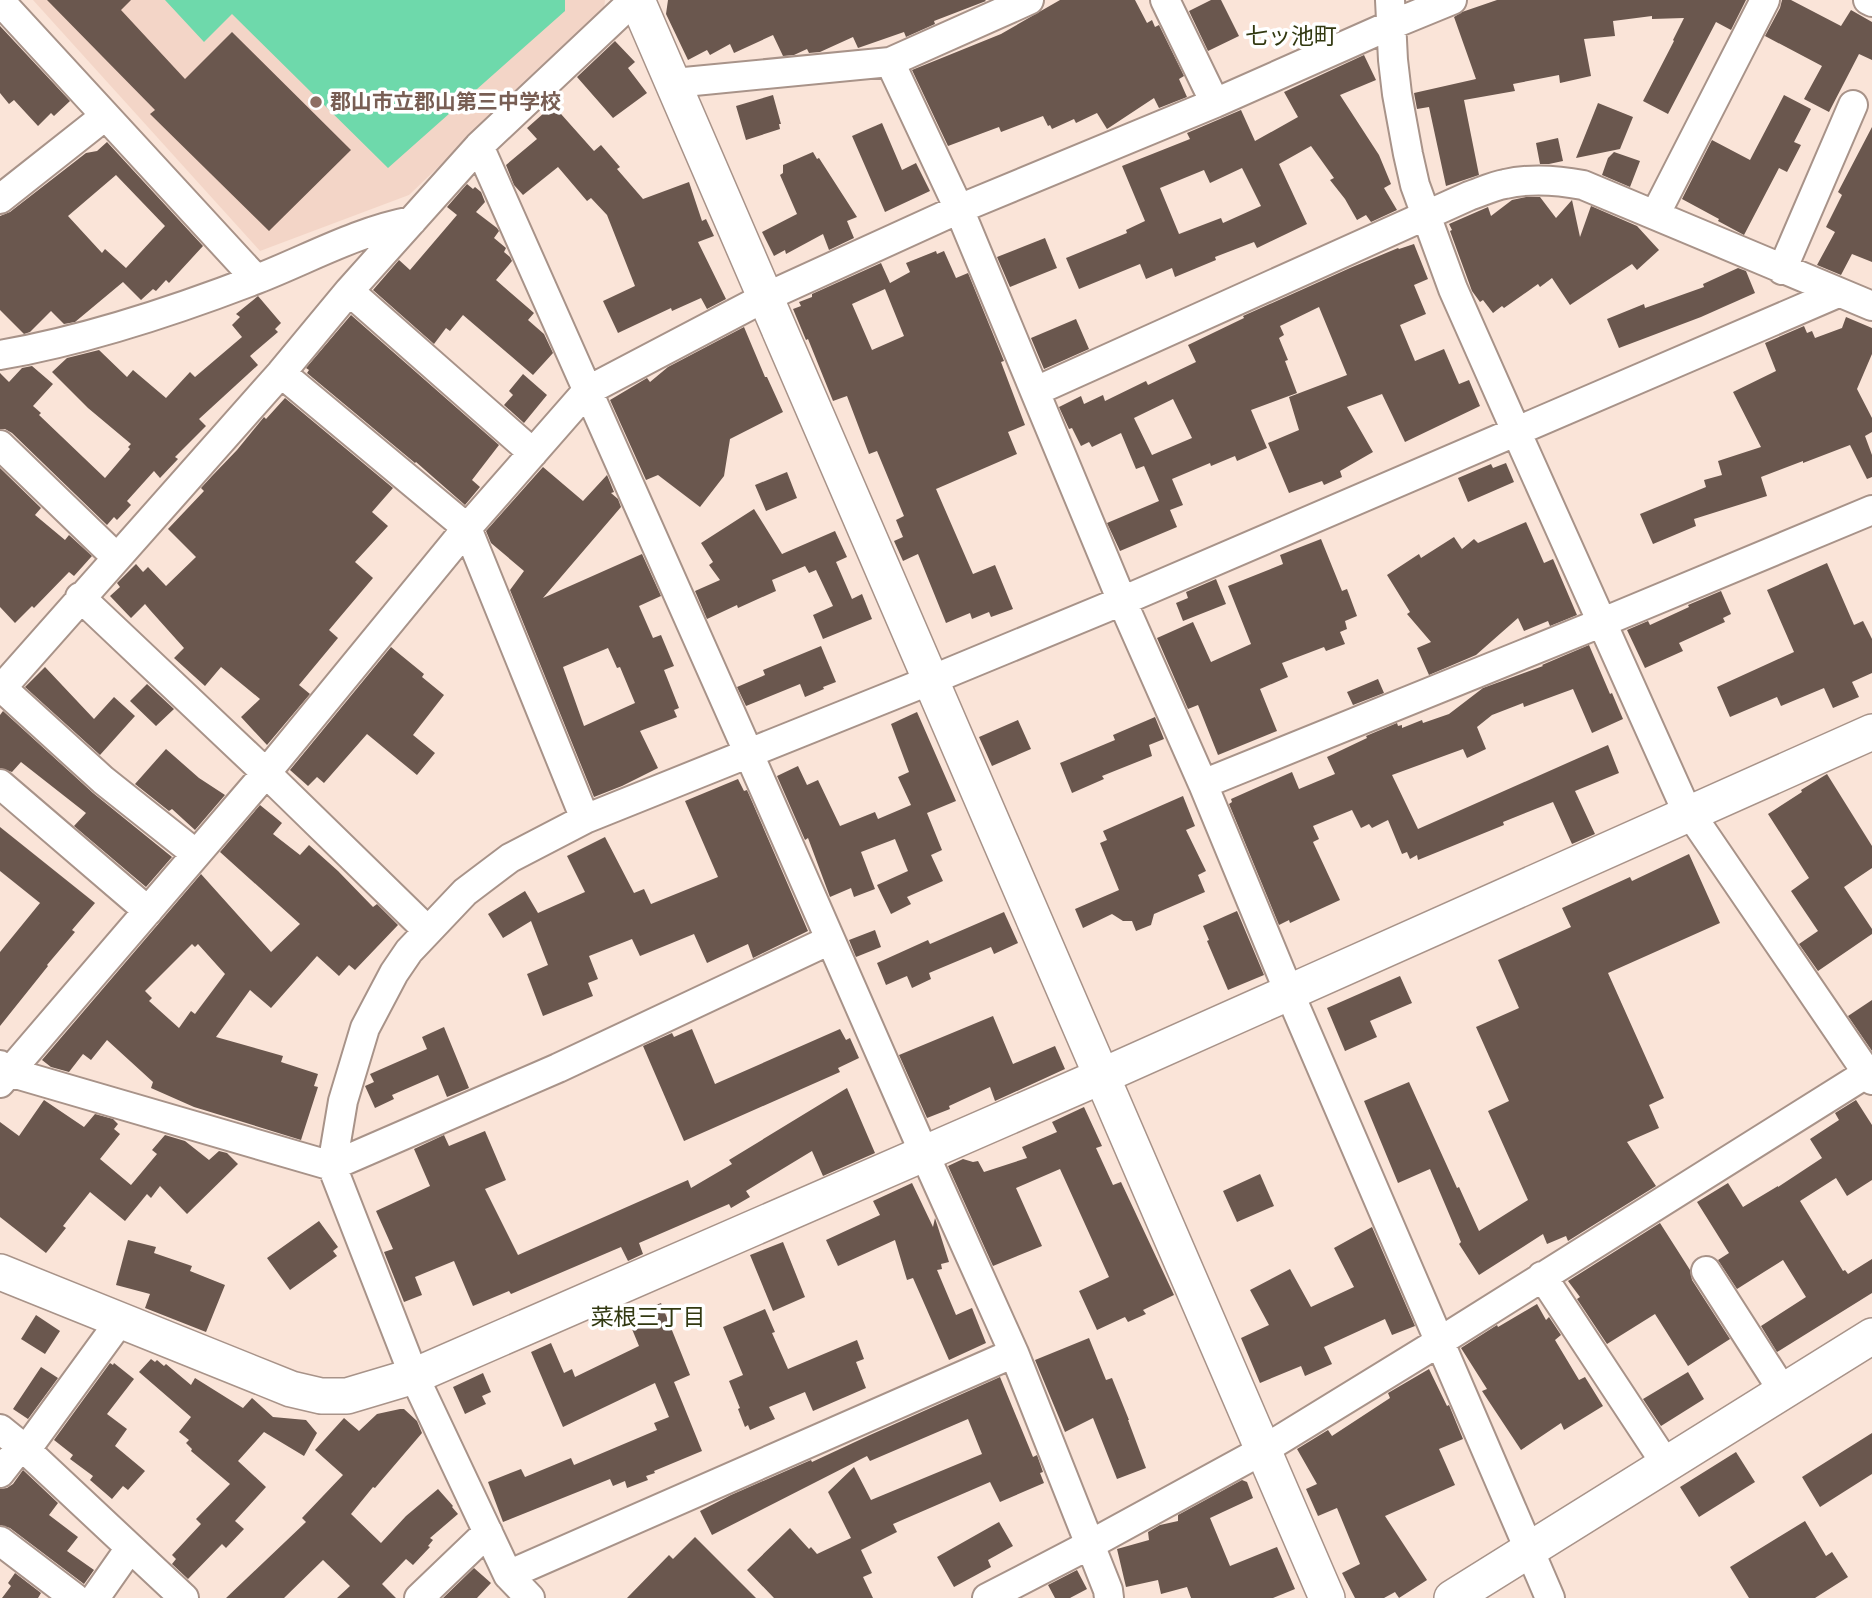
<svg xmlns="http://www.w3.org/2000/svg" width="1872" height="1598" viewBox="0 0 1872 1598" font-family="'Golos Text','Noto Sans JP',sans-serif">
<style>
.built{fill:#f3d5c7}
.green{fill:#6ed9ab}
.building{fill:#6a574e;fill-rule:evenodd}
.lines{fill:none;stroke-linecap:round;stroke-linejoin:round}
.minor-casing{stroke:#a89389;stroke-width:32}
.tertiary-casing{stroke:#a89389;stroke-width:38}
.minor{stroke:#fff;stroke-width:28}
.tertiary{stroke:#fff;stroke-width:35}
.education-dot{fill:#8d6e63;stroke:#fff;stroke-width:2.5}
.labels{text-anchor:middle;stroke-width:7;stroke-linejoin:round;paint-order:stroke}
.education-label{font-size:21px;font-weight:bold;fill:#785e54;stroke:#fff;text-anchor:start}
.neighbourhood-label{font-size:23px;fill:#323911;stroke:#fff}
</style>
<rect width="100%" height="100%" fill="#fae4d8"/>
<path class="built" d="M33 0H605L604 9 409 195 260 251Z"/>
<path class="green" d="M165 0H565V11L388 168 232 14 204 42Z"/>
<path class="building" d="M47 0H131L121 10 185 79 232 32 351 150 269 231 150 114 155 110Z
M668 0H985L986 1 934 21 935 24 906 37 904 32 858 48 853 37 820 52 809 53 807 49 794 55 783 56 773 35 734 53 730 44 710 55 707 50 688 60 666 14Z
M1060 0H1135L1147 23 1152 20 1155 27 1159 25 1184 76 1179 79 1187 97 1159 108 1154 98 1107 129 1097 113 1076 123 1074 119 1052 129 1050 125 1048 126 1043 116 1001 132 999 127 948 146 912 70 1001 34Z
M1211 0H1221L1239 36 1208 51 1189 11Z
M1497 0H1746L1731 30 1716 22 1668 114 1643 101 1674 41 1673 40 1684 18 1652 19V16L1613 21 1615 36 1584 39 1591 76 1560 83 1559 75 1513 84 1515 91 1464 100 1479 175 1446 186 1429 107 1417 109 1414 93 1476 79 1454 17 1462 12Z
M1782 0H1791L1841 26 1851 10 1872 22V60L1859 54 1829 112 1804 99 1822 66 1765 36 1780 8Z
M0 26 70 101 54 116 51 113 38 126 14 100 9 104 0 93Z
M615 41 635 62 628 68 647 93 613 118 577 77Z
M1364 55 1376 80 1340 95 1379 155 1391 184 1384 188 1397 210 1371 222 1366 215 1357 220 1345 199 1330 180 1334 178 1311 146 1279 164 1307 224 1257 248 1254 242 1215 257 1216 260 1175 277 1172 268 1146 279 1140 264 1079 289 1066 258 1127 233 1126 230 1145 221 1122 166 1190 139 1187 133 1241 110 1255 141 1298 117 1284 92ZM1242 168 1261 206 1223 223 1221 218 1179 234 1160 188 1204 170 1210 183Z
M773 95 781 124H779L780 129 746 140 736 106Z
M1784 95 1811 109 1794 142 1801 145 1787 172 1779 168 1744 235 1718 221 1719 219 1682 199 1712 140 1750 160Z
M1598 103 1633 117 1620 149 1576 158Z
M553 105 594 151 601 145 620 167 617 169 643 199 689 182 702 221 706 219 714 236 698 242 726 299 707 309 701 298 672 311 671 308 618 333 603 301 635 286 607 215 591 198 587 201 558 167 523 195 514 185 506 165 537 139 527 128Z
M882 123 902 170 916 163 930 191 885 212 852 136Z
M1872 127V262L1852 254 1841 275 1817 265 1835 232 1826 227 1842 195 1838 192Z
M1558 138 1563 161 1549 164H1540L1536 143Z
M107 142 203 246 169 283 166 280 156 291 153 289 141 300 123 282 75 322 64 324 51 311 30 332 24 334 0 310V216L10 212 86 153 97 151ZM116 175 165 226 126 268 105 249 102 253 68 216Z
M813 152 817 159 819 158 857 217 847 221 854 238 829 250 823 234 786 254 785 250 774 256 762 232 797 214 780 175 783 173V165Z
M1614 152 1640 161 1630 187 1602 175 1608 158Z
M467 184 473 189 475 187 481 192 485 202 476 212 497 228 499 231 494 238 506 248 504 252 510 257 512 261 496 280 534 313 528 320 544 334 553 353 533 375 463 315 450 331 446 328 434 344 373 290 399 260 410 270 457 215 447 207Z
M1526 197H1540L1556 218 1572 200 1580 237 1591 206 1637 226 1659 250 1637 270 1632 264 1570 305 1552 278 1540 287 1538 284 1504 308 1502 306 1493 313 1483 300 1480 302 1472 291 1450 231 1452 230 1449 224 1488 207 1491 216 1512 200Z
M1045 238 1057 268 1010 287 997 257Z
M1414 244 1428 279 1414 285 1426 314 1400 325 1415 361 1444 349 1459 384 1469 380 1480 406 1405 442 1382 394 1347 407 1373 452 1340 471 1342 477 1324 485 1322 481 1289 493 1268 443 1299 430 1289 397 1347 375 1319 307 1280 326 1284 335 1279 338 1288 360 1285 361 1297 393 1251 410 1267 448 1237 461 1235 456 1211 466 1210 463 1172 479 1183 505 1170 510 1177 527 1120 551 1107 523 1159 501 1144 466 1136 469 1121 433 1092 447 1089 442 1081 446 1072 428 1069 429 1059 407 1081 396 1084 404 1103 395 1105 401 1146 381 1148 385 1196 362 1188 345 1244 318 1243 316 1350 268 1398 248 1399 249ZM1173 399 1192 438 1152 455 1134 418Z
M936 251 937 254 944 251 956 278 968 273 1004 361 1001 362 1025 425 1008 432 1017 454 936 489 973 574 995 565 1013 609 991 617 989 612 972 619 970 613 946 623 918 554 903 561 894 541 903 537 896 520 904 516 877 451 869 454 847 396 833 401 808 339 806 340 793 309 801 306 799 302 812 297V294L881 263 890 283 910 272 906 263ZM885 289 904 336 872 350 852 304Z
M1738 268 1746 271 1755 293 1701 317 1619 348 1607 319 1644 304 1645 308 1704 287 1703 284Z
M258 296 281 323 275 329 278 332 250 356 258 365 199 419 206 426 175 457 178 459 160 478 154 471 127 501 131 505 117 520 114 517 107 525 12 433 5 429H0V373L9 382 22 368 32 366 53 384 33 406 41 413 39 415 105 478 130 449 128 447 131 444 88 408 52 372 67 358 99 350 127 377 133 370 166 398 190 372 195 377 242 337 232 325 240 317 236 314Z
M351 315 499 445 472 480 480 487 465 505 416 462 415 463 307 373 309 370 306 368Z
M1846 317 1872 328V354L1857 389 1872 418V432L1865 436 1872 455V477L1867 479 1850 445 1803 463V461L1761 477 1767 496 1694 519 1696 526 1653 544 1640 514 1706 487 1704 480 1722 475 1718 461 1761 447 1733 392 1776 371 1765 343 1804 326 1807 333 1812 331 1815 338 1842 328Z
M1076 319 1089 349 1044 369 1031 338Z
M744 327 765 377H767L783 412 730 439 724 476 700 507 658 475 646 480 610 400 647 378 650 382 668 367Z
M523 374 547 395 524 423 504 405 513 395 509 391Z
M285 398 393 488 372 512 388 526 355 562 373 578 329 630 338 638 299 685 310 694 267 745 241 717 260 699 221 667 205 686 174 658 184 648 150 610 145 604 131 618 110 596 120 587 117 583 136 564 143 572 148 567 166 586 196 557 168 529 204 491 201 488 212 476 237 450 264 417 266 419Z
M1506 463 1514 482 1468 502 1458 478 1491 464 1493 468Z
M543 467 583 501 607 475 614 492 611 493 618 499 621 507 543 598 642 554 661 596 639 606 653 638 661 635 674 666 664 670 679 708 674 710 677 717 640 731 658 768 622 786 594 797 510 590 524 571 491 543 486 531ZM608 648 617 668 620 667 635 703 584 726 563 667Z
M0 468 41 508 35 515 65 540 69 535 92 556 74 576 69 572 34 608 32 606 15 623 0 607Z
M787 472 797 498 766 511 755 485Z
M754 509 782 554 835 531 847 557 836 562 852 599 862 594 872 619 823 639 813 615 833 606 816 570 809 573 805 566 772 580 776 591 738 608 737 605 707 619 695 591 720 580 709 565 713 562 701 543Z
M1526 522 1544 563 1553 559 1577 615 1550 626 1548 621 1524 631 1518 618 1476 655 1429 675 1417 648 1431 642 1407 614 1410 612 1387 575 1419 554 1421 558 1454 537 1462 549 1474 539 1478 543Z
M1321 539 1342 591 1347 589 1357 616 1345 621 1347 629 1340 632 1345 644 1326 651 1324 647 1282 663 1288 677 1260 689 1277 731 1218 755 1198 705 1188 709 1157 638 1193 622 1211 662 1251 644 1228 586 1283 564 1280 555Z
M1827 563 1854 625 1863 621 1872 639V673L1852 682 1859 697 1833 708 1824 688 1781 706 1777 697 1730 717 1717 687 1794 652 1767 590Z
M1216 579 1226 604 1183 621 1176 603 1188 598 1186 592Z
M1721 591 1731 614 1723 618 1725 622 1679 643 1683 651 1645 668 1627 630 1648 621 1650 625 1689 607 1688 605Z
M1589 645 1610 694 1612 693 1623 719 1592 733 1573 689 1524 707 1523 703 1492 715 1477 727 1486 749 1467 758 1463 749 1392 775 1418 829 1608 745 1619 773 1575 791 1595 834 1572 844 1553 802 1503 822 1504 825 1418 860 1417 855 1410 859 1407 852 1402 854 1388 820 1372 828 1369 824 1361 828 1352 810 1313 826 1319 839 1313 842 1340 900 1290 923 1289 920 1279 925 1229 804 1232 802 1231 799 1292 772 1299 789 1335 774 1327 757 1367 738 1366 736 1397 723 1398 726 1402 725V728L1422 720 1423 723 1449 714 1483 688 1543 666 1542 665Z
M821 646 836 682 823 687 824 689 805 697 800 684 746 706 737 687 765 675 763 670Z
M391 647 424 674 422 677 444 695 413 735 435 753 417 775 367 734 324 783 317 777 308 786 290 770Z
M45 667 94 719 114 697 135 716 100 755 25 687Z
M1378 679 1384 693 1353 705 1347 692Z
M147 684 174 709 156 726 130 701Z
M3 711 93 793 172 857 146 887 74 826 86 813 21 762 12 772 0 768V715Z
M917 712 956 801 927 813 942 850 931 855 943 881 907 897 911 904 891 914 877 885 908 871 895 839 861 852 875 889 854 897 851 888 830 897 808 838 805 840 777 776 798 766 807 785 818 780 840 826 875 812 878 819 911 805 898 777 909 772 891 724Z
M1155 717 1164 739 1149 745 1152 756 1102 776 1104 779 1072 793 1060 763 1115 740 1113 735Z
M1018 720 1031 749 992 766 979 737Z
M166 749 199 778 225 795 195 830 172 809 169 811 135 784Z
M1827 774 1872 846V868L1844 887 1872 929V934L1818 971 1799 944 1818 931 1791 891 1809 878 1768 814 1802 792 1801 790Z
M738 779 744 791 747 790 808 931 753 958 748 944 707 963 694 934 640 956 632 939 589 956 598 979 588 983 593 996 543 1016 527 974 548 965 531 921 503 938 488 914 525 891 538 913 585 892 567 856 605 837 634 893 644 889 651 904 718 877 685 801Z
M1183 796 1195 826 1186 830 1206 871 1198 875 1205 892 1154 914 1151 925 1136 931 1132 921H1123L1112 914 1083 928 1075 909 1119 890 1100 843 1107 840 1103 831Z
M260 805 282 823 273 834 300 855 309 845 338 871 373 907 377 904 398 925 355 970 349 965 339 976 317 956 271 1008 250 990 216 1037 283 1056 281 1062 318 1074 314 1086 318 1087 301 1140 194 1107 151 1088 153 1082 107 1040 91 1060 83 1054 69 1072 51 1067 42 1060 201 874 271 952 300 924 220 852ZM192 944 195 947 198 944 225 974 195 1014 191 1011 179 1028 149 1001 152 998 145 991Z
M0 827 95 903 72 930 75 932 47 965 48 966 0 1026V952L40 903 0 871Z
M1689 854 1720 923 1608 973 1664 1098 1649 1105 1659 1128 1627 1142 1656 1186 1568 1241 1566 1236 1547 1244 1543 1234 1479 1275 1459 1244 1461 1242 1430 1169 1398 1183 1364 1101 1409 1082 1457 1188 1459 1187 1479 1231 1528 1200 1488 1111 1509 1101 1476 1027 1519 1008 1498 960 1571 927 1562 908 1630 877 1632 881Z
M1237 911 1264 975 1228 990 1207 941 1209 940 1203 926Z
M1004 912 1018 943 994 954 991 947 929 973 931 979 912 988 907 976 886 985 877 963 928 940 930 944Z
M875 930 881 947 856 957 849 940Z
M1400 976 1412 1003 1370 1021 1377 1037 1345 1051 1327 1008Z
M1872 1000V1051L1848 1016Z
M993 1016 1013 1064 1055 1046 1065 1069 995 1101 990 1087 949 1106 950 1109 927 1118 899 1055Z
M444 1027 469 1088 447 1097 438 1075 392 1095 394 1099 375 1108 365 1086 374 1082 370 1074 427 1049 422 1037Z
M692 1029 715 1084 840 1029 846 1040 850 1038 859 1058 838 1068 840 1072 684 1141 643 1046 672 1033 674 1037Z
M847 1088 875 1153 823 1176 812 1151 746 1191 750 1197 731 1208 729 1204 639 1243 643 1254 628 1261 621 1247 511 1294 509 1291 473 1306 454 1261 415 1277 422 1295 404 1302 384 1252 393 1249 376 1211 430 1186 414 1149 444 1135 449 1146 485 1131 506 1180 485 1189 518 1255 688 1180 691 1188 732 1164 729 1160Z
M44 1100 84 1127 95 1114 113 1119 118 1124 114 1129 120 1134 100 1159 131 1185 157 1154 152 1150 165 1135 185 1141 209 1160 219 1151 227 1153 238 1164 187 1214 160 1186 151 1198 147 1194 125 1221 90 1192 63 1226 66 1228 46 1253 0 1217V1122L19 1136Z
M1856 1100 1872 1125V1180L1847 1196 1836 1178 1800 1201 1843 1271 1845 1270 1848 1274 1872 1259V1293L1777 1352 1761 1326 1806 1297 1783 1260 1737 1289 1718 1260 1729 1253 1697 1202 1728 1183 1743 1207 1778 1186V1187L1822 1158 1810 1139 1839 1120 1835 1113Z
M1084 1107 1102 1146 1096 1148 1113 1185 1121 1182 1174 1295 1143 1310 1146 1314 1128 1322 1125 1317 1097 1330 1079 1291 1109 1277 1060 1169 1016 1188 1042 1246 993 1266 948 1166 963 1159 973 1162 978 1161 984 1172 1027 1158 1022 1147 1057 1132 1052 1122Z
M1260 1174 1274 1206 1237 1222 1223 1191Z
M912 1183 933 1227 935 1218 949 1262 941 1264 942 1269 937 1270 956 1315 972 1308 986 1343 949 1360 913 1278 907 1280 895 1240 838 1266 826 1240 880 1215 873 1201Z
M319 1221 338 1247 333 1251 337 1256 290 1290 267 1258Z
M1660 1223 1690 1270 1692 1280 1730 1339 1688 1366 1655 1314 1607 1344 1577 1299 1580 1297 1568 1281Z
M1372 1227 1415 1326 1392 1335 1385 1319 1324 1347 1332 1364 1305 1376 1301 1366 1260 1383 1241 1338 1269 1325 1250 1290 1290 1269 1311 1307 1354 1287 1334 1248Z
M128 1240 156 1247 154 1253 192 1266 190 1271 225 1285 206 1332 145 1308 150 1294 116 1285Z
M783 1242 805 1297 773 1311 750 1255Z
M661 1303 690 1375 674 1382 702 1451 654 1471 655 1473 646 1476 648 1480 627 1488 625 1481 613 1486 610 1479 503 1522 488 1482 521 1469 525 1477 571 1458 574 1465 657 1430 654 1423 669 1417 655 1383 563 1427 531 1352 551 1343 564 1373 572 1369 575 1377 639 1346 627 1317Z
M1537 1304 1546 1320 1549 1317 1561 1335 1555 1340 1579 1380 1585 1377 1603 1406 1564 1430 1561 1423 1521 1450 1482 1391 1487 1389 1461 1348 1497 1325 1498 1327Z
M765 1309 775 1332 772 1333 788 1369 857 1340 864 1359 856 1362 866 1388 813 1411 805 1392 769 1407 775 1419 750 1430 748 1425 745 1427 738 1409 740 1408 729 1381 743 1375 723 1327Z
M36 1315 60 1331 45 1354 21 1339Z
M1089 1338 1106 1380 1112 1378 1129 1420H1128L1146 1468 1117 1479 1093 1418 1065 1432 1035 1360Z
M151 1359 155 1362 157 1360 164 1366 166 1364 191 1385 195 1378 243 1408 252 1398 273 1417 306 1420 317 1433 304 1456 264 1432 238 1461 266 1487 235 1521 244 1529 226 1548 222 1544 188 1579 172 1564 176 1559 172 1555 201 1524 196 1519 230 1484 191 1451 192 1449 186 1443 189 1440 179 1432 191 1417 139 1372Z
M110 1363 113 1365 114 1363 134 1379 107 1414 127 1429 115 1446 145 1471 128 1490 123 1486 112 1499 90 1480 93 1476 70 1459 73 1455 54 1440Z
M41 1367 58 1378 28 1419 13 1409Z
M1429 1369 1447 1406 1449 1405 1463 1439 1439 1449 1455 1485 1385 1516 1427 1580 1399 1598 1395 1592 1384 1598H1355L1342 1573 1360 1564 1337 1508 1318 1516 1306 1489 1317 1484 1297 1449 1328 1430 1332 1436 1390 1398 1388 1393Z
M1688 1372 1704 1399 1661 1426 1643 1399Z
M483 1373 491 1392 482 1396 486 1404 465 1414 453 1387Z
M1000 1377 1033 1457 1037 1455 1043 1472 1040 1473 1044 1483 1000 1502 990 1482 893 1524 897 1532 861 1550 872 1573 863 1577 873 1598H774L747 1570 790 1528 809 1549 811 1547 817 1554 851 1538 828 1492 854 1467 871 1500 982 1454 968 1419 870 1461 867 1456 712 1535 700 1511 731 1495 811 1460 812 1462 870 1435Z
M400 1409H404L417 1421 422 1433 375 1488 373 1487 351 1514 381 1543 406 1516 438 1489 453 1506 452 1507 458 1514 430 1538 433 1540 428 1546 430 1547 413 1565 406 1559 382 1584 396 1598H337L350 1586 323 1560 284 1598H226L306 1522 302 1518 343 1475 315 1450 344 1418 359 1431 377 1414Z
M1872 1433V1474L1820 1507 1802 1477Z
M1736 1452 1755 1482 1699 1517 1680 1487Z
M23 1470 58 1503 49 1515 78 1537 67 1551 94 1570 84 1584 10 1528 0 1525V1489L7 1488 13 1484Z
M1242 1480 1247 1482 1253 1498 1210 1518 1230 1566 1277 1547 1295 1589 1273 1598H1191L1187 1587 1161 1594 1158 1580 1126 1587 1117 1549 1149 1540 1148 1532 1160 1525 1178 1521V1515Z
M1805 1521 1826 1556 1832 1552 1848 1577 1815 1598H1749L1730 1567Z
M999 1522 1013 1546 988 1560 991 1567 954 1587 937 1557Z
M695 1537 756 1598H627L669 1555 673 1559Z
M474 1568 491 1583 477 1598H443Z
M1077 1570 1087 1589 1070 1598H1055L1048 1585Z
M15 1573 41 1593 38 1598H2L11 1586 8 1583Z"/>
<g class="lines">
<defs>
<path id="minor" d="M1165 0 1215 103
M1390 0 1393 60 1397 94 1408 154 1415 185 1453 289 1516 431 1683 803 1872 1080
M1868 0 1872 2
M0 1 256 279
M890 62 959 209 1122 601 1203 784 1289 992 1550 1598
M674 83 890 62 1029 0
M479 146 749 754 924 1153 1014 1353 1108 1590 1109 1598
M0 199 105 116
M1655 215 1765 0
M1782 270 1853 105
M349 291 533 453
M0 355C87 340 174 311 257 279 308 259 358 231 412 221
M281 373 467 528 585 819
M1036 391 1469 196C1481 192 1493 186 1505 184 1531 178 1557 180 1583 185L1872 306
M0 445 116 557
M80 597 266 773 427 930
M2 688 103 780 196 854
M0 690 281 373 349 291 479 146 634 0
M0 784 148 911
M1203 784 1603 622 1872 510
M0 1065 9 1072 332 1166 558 1068 830 940
M0 1083 266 773 467 528 587 391 766 297 959 209 1215 103 1391 25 1452 0
M1706 1271 1783 1391
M1542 1276 1666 1464
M0 1429 26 1450 184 1598
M26 1450 120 1321
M0 1473 21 1446
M0 1541 75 1598
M508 1575 1014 1353
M95 1598 130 1548
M419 1598 488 1532
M530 1598 508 1575 414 1376 332 1166 343 1101 365 1028 394 973 409 951 465 892 510 858 585 819 931 680 1122 601 1838 293
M987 1598 1091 1544 1263 1450 1439 1342 1872 1070"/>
<path id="tertiary" d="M637 0 1327 1598
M0 1272 291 1389 321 1396H347L414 1376 1102 1076 1872 732
M1452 1598 1872 1336"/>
</defs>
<use href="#minor" class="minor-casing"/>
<use href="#tertiary" class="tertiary-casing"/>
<use href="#minor" class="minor"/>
<use href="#tertiary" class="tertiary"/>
</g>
<circle class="education-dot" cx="316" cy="102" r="7"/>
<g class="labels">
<g class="education-label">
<text x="330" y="109">郡山市立郡山第三中学校</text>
</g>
<g class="neighbourhood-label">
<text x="1291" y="44">七ッ池町</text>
<text x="648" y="1325">菜根三丁目</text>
</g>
</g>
</svg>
